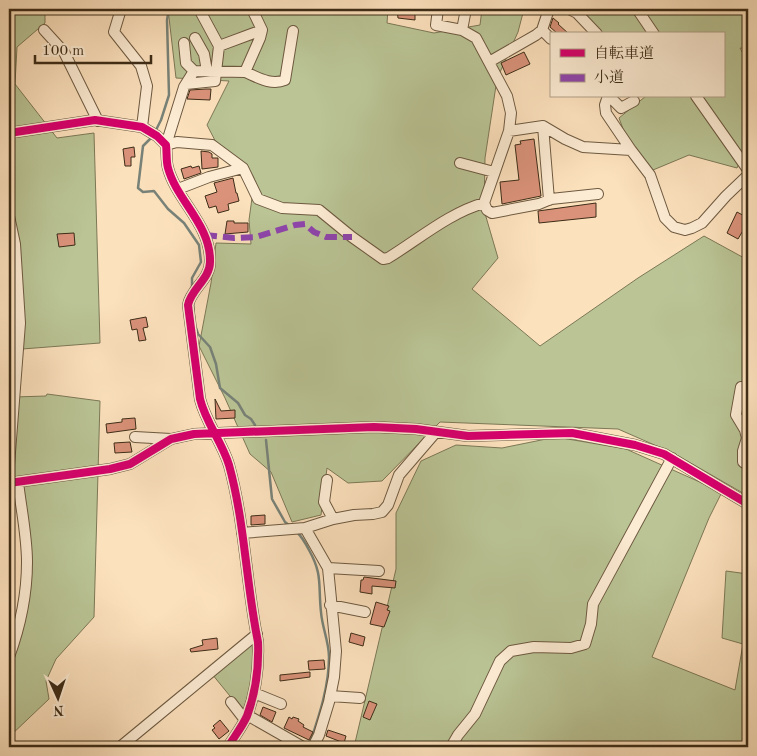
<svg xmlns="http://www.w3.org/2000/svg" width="757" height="756" viewBox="0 0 757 756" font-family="'Old Standard TT','Noto Serif JP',serif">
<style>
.green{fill:#bac495;stroke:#7c7856}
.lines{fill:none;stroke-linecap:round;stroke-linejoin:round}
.stream{stroke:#788278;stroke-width:2.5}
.building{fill:#da927a;stroke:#3d2c17}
.minor-casing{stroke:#6d5940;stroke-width:12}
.minor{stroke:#fdecd4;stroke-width:10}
.quiet{stroke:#8e44ad;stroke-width:6;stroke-dasharray:12 6;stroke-linecap:butt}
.cycleway-casing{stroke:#fdecd4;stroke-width:11}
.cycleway{stroke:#d6006c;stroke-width:8}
</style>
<rect width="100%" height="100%" fill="#fce1bd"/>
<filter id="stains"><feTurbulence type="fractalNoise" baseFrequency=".004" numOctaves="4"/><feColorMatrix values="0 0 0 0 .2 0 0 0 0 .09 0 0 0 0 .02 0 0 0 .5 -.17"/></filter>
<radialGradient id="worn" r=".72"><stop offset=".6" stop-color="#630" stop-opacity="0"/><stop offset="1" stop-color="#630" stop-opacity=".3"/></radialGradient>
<path class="green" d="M9 9H45V23L17 47 15 84 57 138 94 133 100 343 9 350Z
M168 9H388L387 23 434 33 480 25 482 9H524L518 32 497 79 485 158 484 210 498 258 472 289 540 346 638 278 704 236 746 259 748 256V496L675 454 618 429 440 422 382 481 348 483 327 468 321 515 292 522 271 472 250 454 225 398 199 346 211 283 216 243 251 244 249 220 252 198 245 168 220 150 207 125 229 81 176 78Z
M575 9H748V49L740 48 748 63V144L737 168 689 155 653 170 629 145 619 118 646 96H723V34H602L582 13Z
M47 394 100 401 94 617 56 659 46 681 49 699 9 737V656L23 611 24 557 18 482 9 483 14 397 46 396Z
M556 437 626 449 722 492 709 518 652 657 735 690 743 644 722 638 726 571 748 574V747H354L396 569V513L421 461 456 445 502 448Z
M252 642 254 675 243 712 212 674Z"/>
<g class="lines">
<path class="stream" d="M155 132 161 120 169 95 167 20 169 9
M152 137 143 146 138 188 143 192 154 191 168 209 184 223 199 245 201 262 192 278V288
M193 301 194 318
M196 328 198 334 210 347 216 364 220 388 238 403 245 415 251 419 255 425
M266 440 272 499 285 522 290 526
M296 531C302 537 305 542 309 550 323 575 318 585 321 612 322 627 329 642 329 657 329 687 319 716 310 743"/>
</g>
<path class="building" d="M397 9 415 10V20L398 18Z
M553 18 559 23 558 24 569 34H558L550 27Z
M524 52 530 64 506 75 501 63Z
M206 89H211L210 100 187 99 190 90Z
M534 139 541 196 502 204 500 182 519 180 515 145 521 144 520 141Z
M134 147 135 157H131V166H125L123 149Z
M201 151 209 152 212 154V158H218V167L202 169Z
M191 166 192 168 199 166 201 173 184 179 181 169Z
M233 178 236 193H237L239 201 228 204 229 210 218 213 216 206 209 208 205 196 217 192 214 183Z
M596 203V217L539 223 538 211Z
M737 212 748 218V228L745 227 738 239 727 233Z
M227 221H234V223H248V232L225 234Z
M74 233 75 245 59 247 57 234Z
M146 317 148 327 143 328 146 340 139 341 137 329 132 330 130 320Z
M215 399 221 411 235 410V418L216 419Z
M135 418 136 429 107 433 106 424 122 422V419Z
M114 443 130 442 132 452 115 453Z
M265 515V524L251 525V516Z
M364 577 396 581 395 588 372 586V594L360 592 361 580H363Z
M376 602 389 606 387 610 390 611 384 627 370 624Z
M351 633 365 637 363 646 349 642Z
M217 638 218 649 191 652 190 649 203 645 202 640Z
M324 660 325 669 309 670 308 661Z
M310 672V677L280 681V675Z
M369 701 377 704 370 720 363 717Z
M263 707 276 712 272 722 260 715Z
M289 717 292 719 293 717 299 719 298 721 304 725 303 727 313 732 309 740 284 728Z
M220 720 229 731 219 739 212 730 215 728 213 726Z
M328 730 346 736 344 743 326 736Z"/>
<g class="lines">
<defs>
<path id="minor" d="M121 9 114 32 141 66 147 86 142 127
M438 9 436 25 462 30 476 38 507 96 511 113 509 131 543 126 565 139 583 147 631 150 650 175 665 218 674 227 685 230 692 228 702 223 726 196 748 175
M569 9 577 13 597 34
M637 9 654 34
M44 30 64 52 98 121
M462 30 466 9
M542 30 551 39
M195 38 204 54 207 71
M184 43 186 63 194 71
M219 46 262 30
M489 62 536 35 542 30 549 9
M245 72C257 77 271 86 285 80L293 31
M186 84 215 81 219 46 199 9
M608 96 605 105 606 113 631 150
M609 96 621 108 634 101
M696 96 748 170
M543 126 549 200
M509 131 484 203 487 210 492 213 539 204 551 199 598 194
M9 133 95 120 142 127 157 136 166 145C167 152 166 161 168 168 177 201 211 225 210 262 210 279 191 289 188 305L200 399C206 423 222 442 229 465 245 523 246 584 258 642 259 668 256 692 247 716 242 727 234 737 228 747
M166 145 177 142 212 145 243 168 258 199 282 208 319 210 352 237 383 259 388 258C419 239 449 213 484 203
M166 145 184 87 194 71 245 72 260 38 262 30 252 9
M460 163 494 172
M178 189 209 177 243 168
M9 216 15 244 20 323 9 465
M741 387 736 415 745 430 747 438 743 451V462L748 465
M135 437 171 439
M327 480 324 502 333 519
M9 483 110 469 130 464 171 439 194 434 374 427 416 429 468 436 572 433 635 445 664 454 748 504
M305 528 328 568 336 651 334 677 329 702 319 735 313 747
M242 533 305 528 333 519 354 515 373 514 382 512 388 505 399 475 436 432
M328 568 379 571
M330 605 365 612
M9 657C20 627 27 595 27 562 27 536 21 508 18 482
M254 693 281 704
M330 696 360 698
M231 702 245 720
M247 715 303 747
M120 747 257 634
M451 747 458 735 475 714 500 661 511 651 534 647 571 648 585 644 591 624 593 604 672 458"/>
</defs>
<use href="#minor" class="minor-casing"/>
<use href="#minor" class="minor"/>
<path class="quiet" d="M205 235 234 238 256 237 295 225 305 224 314 232 326 237H352"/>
<defs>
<path id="cycleway" d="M9 133 95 120 142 127 157 136 166 145C167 152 166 161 168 168 177 201 211 225 210 262 210 279 191 289 188 305L200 399C206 423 222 442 229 465 245 523 246 584 258 642 259 668 256 692 247 716 242 727 234 737 228 747
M9 483 110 469 130 464 171 439 194 434 374 427 416 429 468 436 572 433 635 445 664 454 748 504"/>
</defs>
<use href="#cycleway" class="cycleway-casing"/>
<use href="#cycleway" class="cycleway"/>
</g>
<rect width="757" height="756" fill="none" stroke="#fce1bd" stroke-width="30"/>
<rect x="10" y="10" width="737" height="736" fill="none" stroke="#3d2c17" stroke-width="2.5"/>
<rect x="15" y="15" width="727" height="726" fill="none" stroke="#3d2c17"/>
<rect x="550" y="32" width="175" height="65" fill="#fdecd4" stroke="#b09f88"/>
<rect x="560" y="49" width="25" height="8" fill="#d6006c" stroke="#b09f88"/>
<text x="594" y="58" font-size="15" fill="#3d2c17">自転車道</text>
<rect x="560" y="74" width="25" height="8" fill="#8e44ad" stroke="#b09f88"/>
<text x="594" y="82" font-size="15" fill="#3d2c17">小道</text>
<g transform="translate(58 698) rotate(177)" stroke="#fdecd4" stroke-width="4" paint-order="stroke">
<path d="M0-4L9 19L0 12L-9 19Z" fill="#3d2c17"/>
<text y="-8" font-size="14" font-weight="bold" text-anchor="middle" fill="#3d2c17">N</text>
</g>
<path d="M35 55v8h116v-8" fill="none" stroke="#3d2c17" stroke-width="2.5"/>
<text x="42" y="55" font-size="15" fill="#3d2c17" stroke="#fdecd4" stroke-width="4" paint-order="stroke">100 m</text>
<rect width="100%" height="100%" filter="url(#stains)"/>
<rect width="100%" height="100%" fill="url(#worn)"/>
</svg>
